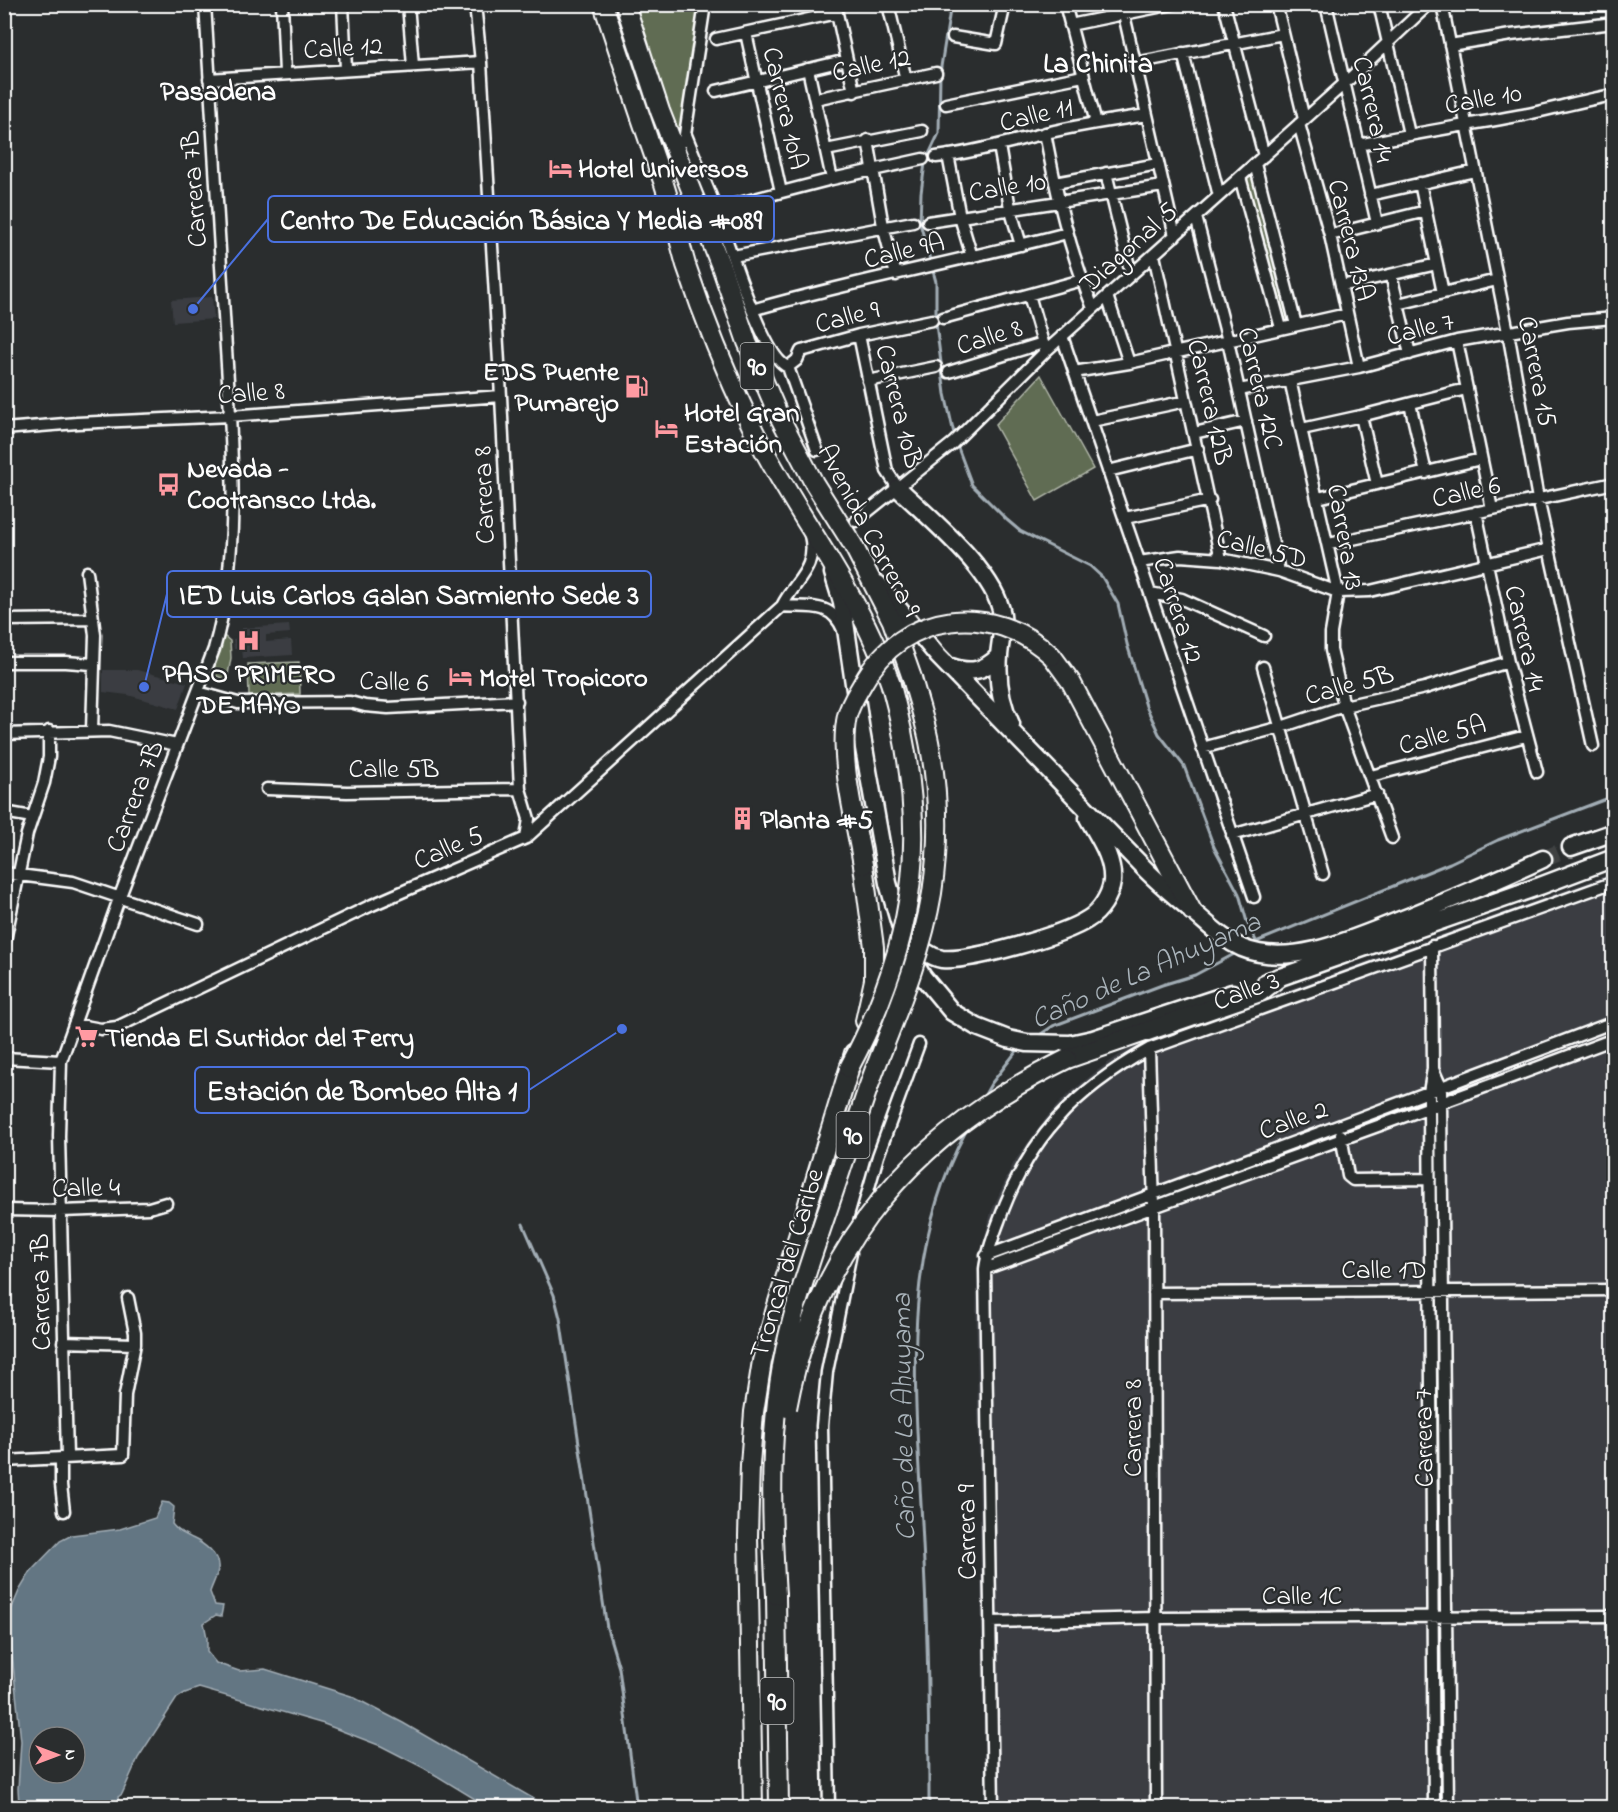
<svg xmlns="http://www.w3.org/2000/svg" width="1618" height="1812" viewBox="0 0 1618 1812" font-family="'Indie Flower',sans-serif">
<style>
.built{fill:#3b3e43}
.green{fill:#606c53;stroke:#b0b6a9;stroke-width:1.5}
.water{fill:#647683;stroke:#a2adb5;stroke-width:1.5;fill-rule:evenodd}
.lines{fill:none;stroke-linecap:round;stroke-linejoin:round}
.stream{stroke:#a2adb5;stroke-width:3}
.primary-tunnel{stroke:#3f4243;stroke-width:16;stroke-dasharray:16 8;stroke-linecap:butt}
.street-casing{stroke:#fff;stroke-width:15}
.primary-casing{stroke:#fff;stroke-width:21}
.highway-casing{stroke:#fff;stroke-width:22}
.street{stroke:#2a2d2e;stroke-width:10}
.primary{stroke:#2a2d2e;stroke-width:16}
.highway{stroke:#2a2d2e;stroke-width:18}
.highway-bridge-casing{stroke:#fff;stroke-width:22;stroke-linecap:butt}
.highway-bridge{stroke:#2a2d2e;stroke-width:18}
.labels{text-anchor:middle;stroke-width:4.5;stroke-linejoin:round;paint-order:stroke}
.shield{fill:#2a2d2e;stroke:#bfc0c0;stroke-width:1.5}
.shield-label{font-size:26px;font-weight:bold;fill:#fff}
.street-label{font-size:27px;fill:#fff;stroke:#2a2d2e}
.poi-label{font-size:27px;font-weight:bold;fill:#fff;stroke:#2a2d2e;text-anchor:start}
.neighbourhood-label{font-size:28px;font-weight:bold;fill:#fff;stroke:#2a2d2e}
.water-label{font-size:28px;font-style:italic;fill:#aab4bb;stroke:#2a2d2e}
.leader{fill:none;stroke:#4a71e0;stroke-width:2}
.callout-dot{fill:#4a71e0;stroke:#2a2d2e;stroke-width:2}
.callout{fill:#2a2d2e;stroke:#4a71e0;stroke-width:2}
.callout-label{font-size:28px;text-anchor:middle;font-weight:bold;fill:#fff}
</style>
<rect width="100%" height="100%" fill="#2a2d2e"/>
<filter id="ink" filterUnits="userSpaceOnUse"><feTurbulence type="fractalNoise" baseFrequency=".0167" numOctaves="2"/><feDisplacementMap in="SourceGraphic" scale="12" xChannelSelector="R" yChannelSelector="G"/><feConvolveMatrix kernelMatrix="1 2 1 2 8 2 1 2 1" color-interpolation-filters="sRGB"/></filter>
<g filter="url(#ink)">
<path class="built" d="M212 297 214 319 173 322 171 300Z
M289 625 290 633 266 635V642L291 640 292 655 243 658 242 649H234L233 639 243 638 242 628Z
M103 670H137L187 683 178 709 128 695 103 692Z
M1613 873V1807L985 1808 976 1309 978 1264 991 1212 1014 1162 1050 1113 1067 1095 1098 1070 1122 1053 1154 1038Z"/>
<path class="green" d="M634 5H700L683 128H673Z
M1253 175 1294 323 1282 325 1245 180Z
M1041 375 1093 469 1037 501 995 425Z
M224 636 230 641 231 658 227 680 212 674Z
M299 662 300 694 249 696 248 664Z"/>
<path class="water" d="M162 1502 169 1503 174 1507 172 1524C177 1531 184 1534 192 1538 203 1543 220 1555 218 1569 217 1577 212 1585 210 1592L215 1605 223 1606 221 1616 216 1615 204 1623 207 1638V1652L216 1663 239 1671 265 1669 351 1696 403 1723 548 1807H488L424 1768 381 1746 324 1724 199 1688 185 1693 177 1698 138 1758 122 1794 118 1797 120 1807H21L19 1804 18 1789 21 1741 8 1617 19 1591 31 1571 60 1541 72 1535 120 1529 155 1518ZM39 1737H75V1773H39Z"/>
<g class="lines">
<path class="stream" d="M951 4 940 73 939 133 925 163 921 193 920 223 936 282V324L945 394 955 438
M957 445 972 485 1007 520 1020 531 1090 566 1102 577 1118 604 1127 644 1146 706 1159 734 1184 766 1214 847 1239 894 1247 922 1256 941
M1251 944 1450 863 1498 840 1614 796
M1038 1036 1053 1026 1162 985 1195 975 1238 952
M983 1098 991 1084 1019 1048
M523 1224 554 1295 560 1318 607 1628 619 1668 637 1808
M929 1808C929 1720 928 1632 923 1544 917 1403 896 1261 966 1131"/>
<path class="primary-tunnel" d="M1543 859 1571 847"/>
<defs>
<path id="street" d="M282 4 285 73
M343 4 346 69
M408 4 413 66
M475 4 481 62 501 396 520 789 529 819 526 838
M835 4 854 92
M888 4 906 80
M1065 4 1096 123
M1224 4 1264 156
M1276 4 1304 119
M1326 4 1377 223
M1379 4 1409 134
M1442 4 1508 332 1538 499 1593 746
M1124 15 1175 236
M1070 25 1173 4
M746 33 781 192
M953 37 996 44 1005 4
M716 39 837 13
M1450 45 1511 35 1614 23
M1183 53 1219 196
M1135 63 1283 34
M808 69 832 179
M209 79 481 62
M716 91 847 60
M815 99 936 73
M946 104 1083 76
M1299 124 1330 235 1359 367
M1045 133C1057 196 1069 249 1093 308
M686 135C696 160 707 186 717 211 727 240 763 359 788 367L797 360 801 351 805 350 859 335 932 320
M868 140 883 226 896 275
M684 141 705 4
M1359 145C1414 133 1468 125 1523 115 1553 109 1583 100 1614 95
M999 146 1010 208 1021 245
M826 150 922 131
M948 155 960 217 972 257
M936 157C973 153 1009 142 1046 133 1079 125 1113 120 1147 115
M1255 164 1296 325
M1106 173 1131 274
M1240 177 1281 328
M1055 183 1158 164
M1420 183 1443 293
M1370 195 1475 171
M716 209 832 179 923 159
M1196 217 1228 341 1279 571
M928 222 1163 186
M1330 235 1426 211
M1154 255 1221 559
M733 256 913 222
M1391 275 1410 354
M1341 286 1437 264
M1029 295 1043 343 1047 349
M1107 296 1129 363
M1398 304 1497 280
M752 310C856 280 962 261 1067 233
M943 318 1082 280
M859 335 887 471 898 488
M1062 336 1254 897
M1457 341 1492 509
M788 367 817 450
M949 372 1043 343
M1074 372 1129 363 1347 314
M1290 380 1338 592 1331 633V650L1344 706 1392 838
M868 381 936 367
M1239 390 1359 367 1457 341 1568 322 1614 318
M1410 404 1426 473
M1361 416 1377 484
M1092 421 1186 401
M4 429 77 423 230 416 501 396
M1302 429 1361 416 1466 389
M1194 433 1246 421
M1108 471 1198 449
M1318 498 1481 459
M1476 512 1508 662 1537 772
M1125 518 1210 500
M856 521 953 443 1047 350 1345 83 1429 4
M1329 544 1614 483
M1139 562 1180 556 1221 559 1279 571 1338 592 1370 591 1549 549
M87 572 95 635 92 730
M1150 593 1182 599 1264 636
M782 606C806 608 831 600 843 630
M4 620 93 619
M4 662H66L92 664
M1263 667 1323 874
M198 692 238 703 350 702 365 706 388 708 517 701
M4 734 109 731 177 745
M1202 748 1281 727 1344 706 1425 688 1508 662
M1371 776 1526 736
M267 789 347 792 520 789
M4 812 32 817
M1232 835 1377 794
M4 873 73 882 198 924
M4 945 27 834 44 783 49 757V731
M1432 946 1433 1069 1429 1092V1108L1434 1808
M74 1024 101 1029 117 1027 372 905 526 838 782 606C795 580 818 569 810 535
M1149 1049 1154 1206 1156 1808
M4 1058 61 1061
M1433 1069 1441 1087V1103L1448 1808
M1341 1135 1348 1176 1353 1180 1430 1179
M4 1210 60 1211 149 1208 166 1203
M858 1226 878 1156 919 1044
M986 1256 1338 1126 1614 1022
M985 1269C1194 1191 1405 1118 1614 1039
M1154 1293 1614 1290
M63 1342 135 1344
M67 1457 59 1136 61 1061 120 896 214 649C243 549 231 435 225 332 218 223 211 114 205 4
M61 1458V1485L64 1511
M4 1461 123 1455 125 1395 135 1344V1333L128 1298
M990 1622 1156 1618 1614 1616
M829 1808 822 1426 827 1372 851 1253
M993 1808 985 1269C987 1252 993 1237 999 1221 1028 1138 1074 1091 1149 1049L1614 882"/>
<path id="primary" d="M898 488C929 518 996 572 1002 615 1004 629 1000 642 999 656 997 680 1000 702 1011 724
M833 573 842 602 861 731 888 883 908 952 923 977 952 1012 977 1027 1008 1039 1027 1043 1070 1044 1093 1039 1232 993
M878 584 938 656 1147 871C1161 885 1176 897 1191 910 1208 924 1222 939 1242 948 1294 970 1365 933 1413 915 1457 897 1500 879 1543 859
M951 667C971 674 984 671 999 656
M1571 847 1614 832
M911 939C920 947 929 957 942 959 969 962 1064 935 1088 919 1100 912 1110 896 1112 882 1114 858 1099 838 1088 818
M1266 982 1540 886 1614 858"/>
<path id="highway" d="M603 4C623 64 642 123 663 181 672 208 678 237 686 265 704 319 726 373 751 425 794 514 860 591 891 685
M625 4 660 111 722 269 747 342 778 414 814 483 853 545 892 621 912 678
M1052 656 1071 682 1192 911
M863 865 874 947V980L865 1021
M1067 1059 1260 992 1278 978
M776 1595 779 1808
M753 1808 748 1536 750 1465 754 1412 762 1361 775 1312 854 1053"/>
</defs>
<use href="#street" class="street-casing"/>
<use href="#primary" class="primary-casing"/>
<use href="#highway" class="highway-casing"/>
<use href="#street" class="street"/>
<use href="#primary" class="primary"/>
<use href="#highway" class="highway"/>
<defs>
<path id="highway-bridge" d="M863 865C856 822 838 758 847 716 850 704 857 694 863 683 903 610 993 601 1052 656
M849 1068C919 937 930 828 891 685
M787 1408C818 1241 917 1132 1067 1059
M776 1595C770 1502 768 1408 793 1317 806 1271 822 1227 837 1182 850 1144 861 1106 875 1069 897 1012 922 954 932 893 939 846 939 794 930 747 926 723 918 701 912 678"/>
</defs>
<use href="#highway-bridge" class="highway-bridge-casing"/>
<use href="#highway-bridge" class="highway-bridge"/>
</g>
</g>
<defs>
<symbol id="hotel-bare" viewBox="-9 -9 18 18"><path d="M-6-4.5h1.5V1H6V5H4.5V3h-9V5H-6ZM-4 0a1.8 1.8 0 1 1 3.6 0ZM.5 0V-2.5h3Q6-2.5 6 0Z" fill="#ff9aa2" stroke="#2a2d2e" stroke-width="2.5" paint-order="stroke"/></symbol>
<symbol id="fuel-bare" viewBox="-9 -9 18 18"><path d="M-5.5-6h7V0h2V4h1.3V-2.5L3-4.5l.8-.8L6-3V5H2.5V1h-1V6h-7ZM-4.2-4.7v3.2H.2V-4.7Z" fill="#ff9aa2" stroke="#2a2d2e" stroke-width="2.5" paint-order="stroke"/></symbol>
<symbol id="bus-bare" viewBox="-9 -9 18 18"><path d="M-5-6H5V4H4V6H2V4H-2V6H-4V4H-5ZM-3.5-4V0h7V-4ZM-3.5 1.2v1.5H-2V1.2ZM2 1.2v1.5H3.5V1.2Z" fill="#ff9aa2" stroke="#2a2d2e" stroke-width="2.5" paint-order="stroke"/></symbol>
<symbol id="hospital-bare" viewBox="-9 -9 18 18"><path d="M-5-5h3v3.5h4V-5h3V5h-3V1.5h-4V5h-3Z" fill="#ff9aa2" stroke="#2a2d2e" stroke-width="2.5" paint-order="stroke"/></symbol>
<symbol id="building-bare" viewBox="-9 -9 18 18"><path d="M-4-6H4V6H1V3H-1V6H-4ZM-2.5-4.3h1.7v1.8h-1.7ZM.8-4.3h1.7v1.8H.8ZM-2.5-1h1.7V.8h-1.7ZM.8-1h1.7V.8H.8Z" fill="#ff9aa2" stroke="#2a2d2e" stroke-width="2.5" paint-order="stroke"/></symbol>
<symbol id="supermarket-bare" viewBox="-9 -9 18 18"><path d="M-6-5.5h2.5l.6 2H6L4.5 2H-2.5L-4.4-4H-6ZM-1.5 3.2a1.3 1.3 0 1 0 .1 0ZM3 3.2a1.3 1.3 0 1 0 .1 0Z" fill="#ff9aa2" stroke="#2a2d2e" stroke-width="2.5" paint-order="stroke"/></symbol>
</defs>
<g fill-rule="evenodd">
<use href="#hotel-bare" x="544" y="152" width="33" height="33"/>
<use href="#fuel-bare" x="620" y="370" width="33" height="33"/>
<use href="#hotel-bare" x="650" y="412" width="33" height="33"/>
<use href="#bus-bare" x="152" y="468" width="33" height="33"/>
<use href="#hospital-bare" x="232" y="624" width="33" height="33"/>
<use href="#hotel-bare" x="444" y="660" width="33" height="33"/>
<use href="#building-bare" x="726" y="802" width="33" height="33"/>
<use href="#supermarket-bare" x="70" y="1020" width="33" height="33"/>
</g>
<g class="labels">
<g class="shield">
<rect x="740.5" y="343" width="33" height="46" rx="4.5"/>
<rect x="836.5" y="1112" width="33" height="46" rx="4.5"/>
<rect x="760.5" y="1678" width="33" height="46" rx="4.5"/>
</g>
<g class="shield-label">
<text x="757" y="375">90</text>
<text x="853" y="1144">90</text>
<text x="777" y="1710">90</text>
</g>
<g class="street-label">
<text transform="translate(343 47) rotate(-3)" y="9">Calle 12</text>
<text transform="translate(871 64) rotate(-12)" y="9">Calle 12</text>
<text transform="translate(1483 98) rotate(-10)" y="9">Calle 10</text>
<text transform="translate(786 108) rotate(77)" y="9">Carrera 10A</text>
<text transform="translate(1374 109) rotate(77)" y="9">Carrera 14</text>
<text transform="translate(1036 114) rotate(-13)" y="9">Calle 11</text>
<text transform="translate(1007 186) rotate(-9)" y="9">Calle 10</text>
<text transform="translate(193 189) rotate(-94)" y="9">Carrera 7B</text>
<text transform="translate(1352 240) rotate(76)" y="9">Carrera 13A</text>
<text transform="translate(1128 247) rotate(-42)" y="9">Diagonal 5</text>
<text transform="translate(904 250) rotate(-13)" y="9">Calle 9A</text>
<text transform="translate(847 316) rotate(-14)" y="9">Calle 9</text>
<text transform="translate(1420 328) rotate(-14)" y="9">Calle 7</text>
<text transform="translate(989 336) rotate(-17)" y="9">Calle 8</text>
<text transform="translate(1538 371) rotate(79)" y="9">Carrera 15</text>
<text transform="translate(1261 388) rotate(77)" y="9">Carrera 12C</text>
<text transform="translate(251 392) rotate(-4)" y="9">Calle 8</text>
<text transform="translate(1211 402) rotate(77)" y="9">Carrera 12B</text>
<text transform="translate(900 406) rotate(76)" y="9">Carrera 10B</text>
<text transform="translate(1466 491) rotate(-12)" y="9">Calle 6</text>
<text transform="translate(483 495) rotate(-92)" y="9">Carrera 8</text>
<text transform="translate(870 530) rotate(62)" y="9">Avenida Carrera 9</text>
<text transform="translate(1346 537) rotate(80)" y="9">Carrera 13</text>
<text transform="translate(1262 548) rotate(14)" y="9">Calle 5D</text>
<text transform="translate(1179 610) rotate(72)" y="9">Carrera 12</text>
<text transform="translate(1526 638) rotate(77)" y="9">Carrera 14</text>
<text transform="translate(394 681) rotate(2)" y="9">Calle 6</text>
<text transform="translate(1349 684) rotate(-15)" y="9">Calle 5B</text>
<text transform="translate(1442 734) rotate(-15)" y="9">Calle 5A</text>
<text x="394" y="777">Calle 5B</text>
<text transform="translate(134 796) rotate(-69)" y="9">Carrera 7B</text>
<text transform="translate(448 847) rotate(-23)" y="9">Calle 5</text>
<text transform="translate(1246 990) rotate(-20)" y="9">Calle 3</text>
<text transform="translate(1293 1119) rotate(-20)" y="9">Calle 2</text>
<text transform="translate(86 1187) rotate(-1)" y="9">Calle 4</text>
<text transform="translate(786 1263) rotate(-73)" y="9">Troncal del Caribe</text>
<text x="1384" y="1278">Calle 1D</text>
<text transform="translate(40 1292) rotate(-91)" y="9">Carrera 7B</text>
<text transform="translate(1132 1428) rotate(-90)" y="9">Carrera 8</text>
<text transform="translate(1423 1438) rotate(-91)" y="9">Carrera 7</text>
<text transform="translate(966 1532) rotate(-91)" y="9">Carrera 9</text>
<text x="1302" y="1604">Calle 1C</text>
</g>
<g class="poi-label">
<text x="578" y="177">Hotel Universos</text>
<text x="619" y="380" text-anchor="end">EDS Puente<tspan x="619" dy="31">Pumarejo</tspan></text>
<text x="684" y="421">Hotel Gran<tspan x="684" dy="31">Estación</tspan></text>
<text x="187" y="477">Nevada -<tspan x="187" dy="31">Cootransco Ltda.</tspan></text>
<text x="249" y="682" text-anchor="middle">PASO PRIMERO<tspan x="249" dy="31">DE MAYO</tspan></text>
<text x="479" y="686">Motel Tropicoro</text>
<text x="760" y="828">Planta #5</text>
<text x="105" y="1046">Tienda El Surtidor del Ferry</text>
</g>
<g class="neighbourhood-label">
<text x="1098" y="72">La Chinita</text>
<text x="218" y="100">Pasadena</text>
</g>
<g class="water-label">
<text transform="translate(1145 969) rotate(-24)" y="10">Caño de La Ahuyama</text>
<text transform="translate(902 1417) rotate(-91)" y="10">Caño de La Ahuyama</text>
</g>
</g>
<path class="leader" d="M193 309L268 219M144 687L167 594M622 1029L529 1090"/>
<g class="callout-dot">
<circle cx="193" cy="309" r="6"/>
<circle cx="144" cy="687" r="6"/>
<circle cx="622" cy="1029" r="6"/>
</g>
<g class="callout">
<rect x="268" y="196" width="506" height="46" rx="6"/>
<rect x="167" y="571" width="484" height="46" rx="6"/>
<rect x="195" y="1067" width="334" height="46" rx="6"/>
</g>
<g class="callout-label">
<text x="521" y="229">Centro De Educación Básica Y Media #089</text>
<text x="409" y="604">IED Luis Carlos Galan Sarmiento Sede 3</text>
<text x="362" y="1100">Estación de Bombeo Alta 1</text>
</g>
<rect width="1618" height="1812" fill="none" stroke="#2a2d2e" stroke-width="24"/>
<rect x="12" y="12" width="1594" height="1788" fill="none" stroke="#fff" stroke-width="2" filter="url(#ink)"/>
<g transform="translate(57 1755) rotate(90)"><circle r="28" fill="#2a2d2e" stroke="#7f8182" stroke-width="1.5"/>
<path d="M0-4.5L10 22L0 15L-10 22Z" fill="#ff9aa2"/>
<text y="-9" font-size="16" font-weight="bold" text-anchor="middle" fill="#ffffff">N</text>
</g>
</svg>
